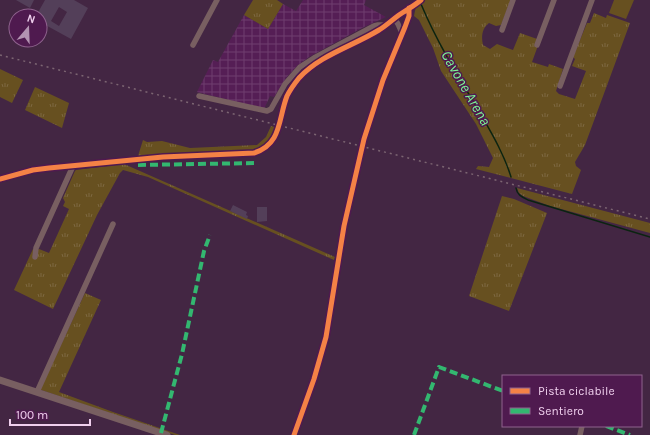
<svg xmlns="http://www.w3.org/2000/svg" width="650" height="435" viewBox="0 0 650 435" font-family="Karla,sans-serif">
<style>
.industrial{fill:url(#industrial-grid)}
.grass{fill:url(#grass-tufts)}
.park{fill:#675020}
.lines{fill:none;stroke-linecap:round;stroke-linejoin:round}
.stream{stroke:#0b2411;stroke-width:1.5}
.building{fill:#533f59;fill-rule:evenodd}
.minor{stroke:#785f61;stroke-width:5.5}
.tertiary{stroke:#785f61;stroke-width:7}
.rail{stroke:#7c6572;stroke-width:1.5;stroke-dasharray:2 4;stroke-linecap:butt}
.quiet{stroke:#33b770;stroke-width:4;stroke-dasharray:8 4;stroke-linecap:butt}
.cycleway-casing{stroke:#4f1a4f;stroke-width:8}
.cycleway{stroke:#f48246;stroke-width:5}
.labels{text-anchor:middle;stroke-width:3;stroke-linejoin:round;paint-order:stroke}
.water-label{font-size:15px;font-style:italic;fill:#7cf793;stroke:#4f1a4f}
</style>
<defs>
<pattern id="industrial-grid" width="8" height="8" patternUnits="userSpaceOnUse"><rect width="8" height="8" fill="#551e55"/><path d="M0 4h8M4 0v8" fill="none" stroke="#6e3e6e"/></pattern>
<pattern id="grass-tufts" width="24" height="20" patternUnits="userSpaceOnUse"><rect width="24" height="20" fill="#675020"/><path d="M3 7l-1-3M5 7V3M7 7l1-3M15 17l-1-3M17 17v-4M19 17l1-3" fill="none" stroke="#7d6841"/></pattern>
</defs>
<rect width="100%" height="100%" fill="#432643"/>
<path class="industrial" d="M303 0H366L364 5 386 17 362 28 309 57 297 66 286 78 274 97 270 96 264 109 197 92 213 60 218 62 244 15 268 29 283 4 296 11Z"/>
<path class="grass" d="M253 0H277L283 4 268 29 244 15Z
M424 0H511L501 25 496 26 489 23C482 28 481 37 483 45L490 49 497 44 513 50 520 33 540 40 532 62 548 67 549 64 563 69 556 91 559 94 575 99 586 71 572 66 575 59 573 57 587 23H590L594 13 606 18 607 15 630 23 585 145 575 162 576 166 581 170 572 194 476 169 478 166 489 167 493 158 476 124 441 71 433 48 419 20 414 16 416 6Z
M0 69 23 80 12 103 0 97Z
M35 87 69 103 62 128 25 110Z
M271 126 278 128 266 146 253 151 138 156 143 140 147 142 162 141 190 148 257 145 266 137Z
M124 164 335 257 334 260 148 177 123 170 120 173 97 215 53 309 14 290 33 249 38 250 39 249 49 253 69 209 63 206 65 202 63 198 75 171 76 170Z
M517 188 650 223V233L550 206 523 196 519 193Z
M502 196 514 199 547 213 509 311 469 296Z
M85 293 101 300 59 392 113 412 180 435H175L41 390V388Z"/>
<path class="park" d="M614 0H634L626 19 609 13Z"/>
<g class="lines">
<path class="stream" d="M421 4C436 40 456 73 476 106 489 129 503 151 511 177
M516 188C517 195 522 197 528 200L650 237"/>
</g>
<path class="building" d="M16 0H34L30 8Z
M45 0H74L88 8 71 39 40 22V16H36ZM59 7 67 12 59 26 51 21Z
M233 205 247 212 246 215 248 216 247 219 230 211Z
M257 207H267V221L257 222Z"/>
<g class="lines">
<path class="minor" d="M394 18 398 24 402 33
M502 30 513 0
M193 45 217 0
M537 45 554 0
M560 86 592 0
M199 96 267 111 271 109 285 84 300 67 314 58 374 26 378 25H386
M0 179 33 170 49 168 163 157 254 153C282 144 278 119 287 96 290 90 295 83 299 78 320 55 353 46 379 30 386 26 392 20 399 15 406 10 414 6 421 0
M35 257 36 248 73 166
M37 392 113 224
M294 435 314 379 326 337 344 226 364 139 383 80 405 27 409 16V8
M580 435 582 426"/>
<path class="tertiary" d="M0 380 167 435"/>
<path class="rail" d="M0 55 650 219"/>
<path class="quiet" d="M138 165 258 163
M606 426 630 435
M161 433 182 354 204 251 210 235
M414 435 439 367 503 391"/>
<defs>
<path id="cycleway" d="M0 179 33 170 49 168 163 157 254 153C282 144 278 119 287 96 290 90 295 83 299 78 320 55 353 46 379 30 386 26 392 20 399 15 406 10 414 6 421 0
M294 435 314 379 326 337 344 226 364 139 383 80 405 27 409 16V8"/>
</defs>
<use href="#cycleway" class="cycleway-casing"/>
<use href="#cycleway" class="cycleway"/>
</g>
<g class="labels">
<g class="water-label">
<text transform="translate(466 88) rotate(60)" y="5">Cavone Arena</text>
</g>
</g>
<rect x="502" y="375" width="140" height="52" fill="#4f1a4f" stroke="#8f628e"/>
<rect x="510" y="388" width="20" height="6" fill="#f48246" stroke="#8f628e"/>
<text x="538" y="395" font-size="12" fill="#efcfed">Pista ciclabile</text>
<rect x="510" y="408" width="20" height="6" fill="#33b770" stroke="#8f628e"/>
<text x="538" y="415" font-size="12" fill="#efcfed">Sentiero</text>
<g transform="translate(28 28) rotate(19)"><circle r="19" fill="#4f1a4f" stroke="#8f628e"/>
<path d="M0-3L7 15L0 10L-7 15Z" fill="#b394b2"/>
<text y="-6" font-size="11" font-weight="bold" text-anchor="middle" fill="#efcfed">N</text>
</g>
<path d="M10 419v6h80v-6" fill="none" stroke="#efcfed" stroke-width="2"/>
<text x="16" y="419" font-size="12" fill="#efcfed" stroke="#4f1a4f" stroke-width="3" paint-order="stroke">100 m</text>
</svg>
